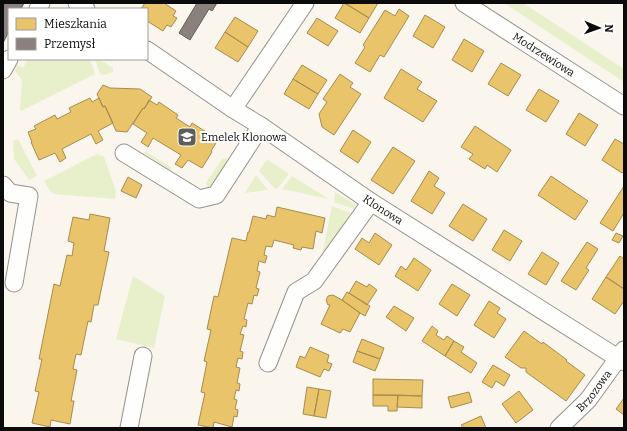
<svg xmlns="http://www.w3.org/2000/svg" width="627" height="431" viewBox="0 0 627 431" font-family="Bitter,serif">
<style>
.green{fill:#e7f0cb}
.homes{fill:#e9c46a;stroke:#a68c4e}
.industry{fill:#8a817c;stroke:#645e5a}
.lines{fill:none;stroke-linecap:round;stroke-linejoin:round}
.minor-casing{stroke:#93918d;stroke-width:19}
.minor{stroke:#fefefc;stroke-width:17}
.labels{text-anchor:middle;stroke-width:4;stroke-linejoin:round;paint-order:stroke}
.street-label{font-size:11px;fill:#0b0b0b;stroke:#fff}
.poi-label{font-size:11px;fill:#0b0b0b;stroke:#fff;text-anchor:start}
</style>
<rect width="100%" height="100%" fill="#faf6ee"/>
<path class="green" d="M504 3H523L624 69V82Z
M28 59H90L95 74 21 111 20 108 22 80 14 70 17 65 23 68Z
M95 59H99L113 68V72L104 75 100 74Z
M18 139 37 176 29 180 14 159 13 141Z
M145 151 172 168 170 170 144 153Z
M97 154 104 157 116 191 115 199 54 194 50 191 44 181Z
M225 158 229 160 214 182 208 188 206 183 222 159Z
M267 159 289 174 277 189 274 188 259 171Z
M256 175 268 190 245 193Z
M292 176 329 199 282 189Z
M335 192 356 205 354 209 334 202Z
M332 206 351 213 325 253 323 252V251Z
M133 276 165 296 154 348 116 339Z"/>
<path class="homes" d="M145 3H164L176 11 173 16 177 18 171 27 167 25 163 31 147 21V9H141Z
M344 3 369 18 360 33 335 18Z
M345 3H378L369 18Z
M399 9 409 16 384 57 380 55 370 72 355 63 365 47 363 45 385 10 395 16Z
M425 15 445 27 433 48 413 36Z
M235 17 258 31 248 47 225 32Z
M317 18 338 31 328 46 307 33Z
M225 32 248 47 238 62 215 48Z
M464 39 484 51 472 72 452 60Z
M501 63 521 75 508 96 488 84Z
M302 65 327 80 318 94 293 79Z
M401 69 422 82 417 89 437 101 423 122 384 98Z
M340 74 353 83 350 87 361 94 334 135 322 127 319 114 327 102 323 99Z
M293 79 318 94 309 109 284 94Z
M103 85 110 88 140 89 152 97 144 109 143 108 127 132 116 131 105 106 103 107 97 94Z
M539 89 559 101 546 122 526 110Z
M90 98 92 102 99 98 103 107 105 106 113 123 98 131 103 140 96 144 91 134 62 149 66 158 60 162 55 153 39 160 31 142H32L28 132 36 129 34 126 55 115 57 119 71 112 69 108Z
M149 100 157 105 159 102 178 115 176 118 190 127 192 123 211 135 209 138 216 143 211 151 212 152 202 168 188 160 182 168 175 164 181 155 153 138 148 147 141 142 147 133 133 124 143 108 144 109Z
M579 113 598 125 585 146 566 134Z
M475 126 511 150 497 172 487 165 485 169 469 159 473 154 461 147Z
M353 130 371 142 358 163 340 151Z
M615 139 624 144V171L622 173 602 160Z
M393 147 415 161 393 194 371 180Z
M429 171 439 178 434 186 445 193 432 214 411 201Z
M551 176 588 201 575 220 538 195Z
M128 177 142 185 136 198 121 191Z
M624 186V213L613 231 600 223Z
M463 204 487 219 473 241 449 226Z
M277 207 325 218 322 233 316 231 313 249 302 247 301 250 293 248 294 245 274 240 272 247 266 246 264 255 267 256 265 263 259 261 257 271 260 272 256 288 259 289 257 296 254 295 252 304 248 303 244 319 247 320 246 327 243 326 240 334 244 335 240 351 243 352 242 359 238 358 236 367 240 368 237 383 240 384 239 391 236 390 234 399 237 400 235 409 238 410 237 417 234 416 232 427 214 422 213 428 198 425 205 393 201 392 207 362 204 361 211 330 207 329 214 296 218 297 232 238 246 241 248 232H249L253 216 266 219 267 215 275 217Z
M90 214 110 218 104 251 109 252 98 305H94L91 322 88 321 81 355 76 354 73 369 77 370 71 401H74L70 424 51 420 50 427 32 423 39 392 35 391 42 359H39L54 284 60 286 67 255 72 256 74 243 68 241 73 217 89 220Z
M504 230 522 241 510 261 492 250Z
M375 233 392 245 379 265 355 249 362 238 369 243Z
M616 233 623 236 619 243 612 240Z
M587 242 598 249 586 268 589 270 576 290 561 281Z
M542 252 559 263 546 285 528 274Z
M620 256 624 259V289L606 277Z
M414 258 431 270 418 291 395 276 401 266 406 270Z
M606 277 624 289V301L615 314 592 299Z
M356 281 367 287 369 284 377 290 367 305 349 293Z
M452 284 470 295 457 316 439 304Z
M347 292 370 306 365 316 360 313 342 300Z
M333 295 342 300 360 313 350 332 343 329 340 333 321 324 330 305H328L326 300 328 296Z
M489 301 500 308 497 313 506 319 494 338 474 325Z
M394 306 414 318 406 331 386 317Z
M432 326 438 331 436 335 444 340 447 336 454 341 445 356 422 341Z
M524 331 542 344 543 342 567 360 566 361 585 375 566 401 526 372V368H521L505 357Z
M362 339 384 348 380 359 357 351Z
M454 341 464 347 461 352 477 363 471 373 445 356Z
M310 347 329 355 327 362 332 364 329 371 324 369 320 377 296 367 300 356 305 358Z
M357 351 380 359 375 371 353 362Z
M493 365 510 375 504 386 496 381 492 388 482 382Z
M373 379 423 380 422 396 373 395Z
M307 387 319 389 314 416 303 414Z
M319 389 331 391 326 418 314 416Z
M519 391 533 410 516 423 502 404Z
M469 392 472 402 451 408 448 397Z
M373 395H398L397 411H388V406H373Z
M398 395 422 396V408L397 407Z
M624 398V415L616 409Z
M481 416 486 428H463L461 425Z"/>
<path class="industry" d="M5 3H24L21 9H9V31L3 43V6Z
M197 3H217L212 11 209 9 190 40 179 33Z"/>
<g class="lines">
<defs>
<g id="minor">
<path d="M77 3 86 9"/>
<path id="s1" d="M464 3 624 106"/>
<path d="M38 9 41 3"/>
<path id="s2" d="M147 50 233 109 261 126 371 202 624 362"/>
<path d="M3 70 9 59"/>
<path d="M233 109 305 3"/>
<path d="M124 153 199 199 216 195 261 126"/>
<path d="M3 185 10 193 29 196 14 283"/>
<path d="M268 363 296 292 314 281 371 202"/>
<path d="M129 428 143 356"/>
<path id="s3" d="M559 428 588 400 624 350"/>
</g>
</defs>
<use href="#minor" class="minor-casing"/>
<use href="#minor" class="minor"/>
</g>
<defs>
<symbol id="school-square" viewBox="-11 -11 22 22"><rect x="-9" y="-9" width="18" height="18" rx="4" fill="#5f5d5a" stroke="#fff"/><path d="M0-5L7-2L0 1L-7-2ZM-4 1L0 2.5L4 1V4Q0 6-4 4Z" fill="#fff"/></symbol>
</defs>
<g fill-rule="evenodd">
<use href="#school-square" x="176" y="126" width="22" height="22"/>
</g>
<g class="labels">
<g class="street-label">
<text dy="4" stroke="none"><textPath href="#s1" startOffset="95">Modrzewiowa</textPath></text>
<text dy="4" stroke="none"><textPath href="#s2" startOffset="285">Klonowa</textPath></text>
<text dy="4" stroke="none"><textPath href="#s3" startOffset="51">Brzozowa</textPath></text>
</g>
<g class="poi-label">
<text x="201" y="141">Emelek Klonowa</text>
</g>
</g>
<rect width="627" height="431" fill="none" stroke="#0b0b0b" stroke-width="8"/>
<rect x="8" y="8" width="140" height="52" fill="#ffffff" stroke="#9d9d9d"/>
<rect x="16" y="18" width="20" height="12" fill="#e9c46a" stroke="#9d9d9d"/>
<text x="44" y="28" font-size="12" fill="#0b0b0b">Mieszkania</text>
<rect x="16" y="38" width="20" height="12" fill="#8a817c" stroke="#9d9d9d"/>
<text x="44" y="48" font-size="12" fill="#0b0b0b">Przemysł</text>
<g transform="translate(599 28) rotate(92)" stroke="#ffffff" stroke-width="3" paint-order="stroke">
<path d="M0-3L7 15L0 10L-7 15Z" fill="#0b0b0b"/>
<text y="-6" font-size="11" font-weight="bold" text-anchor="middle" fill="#0b0b0b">N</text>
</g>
</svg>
